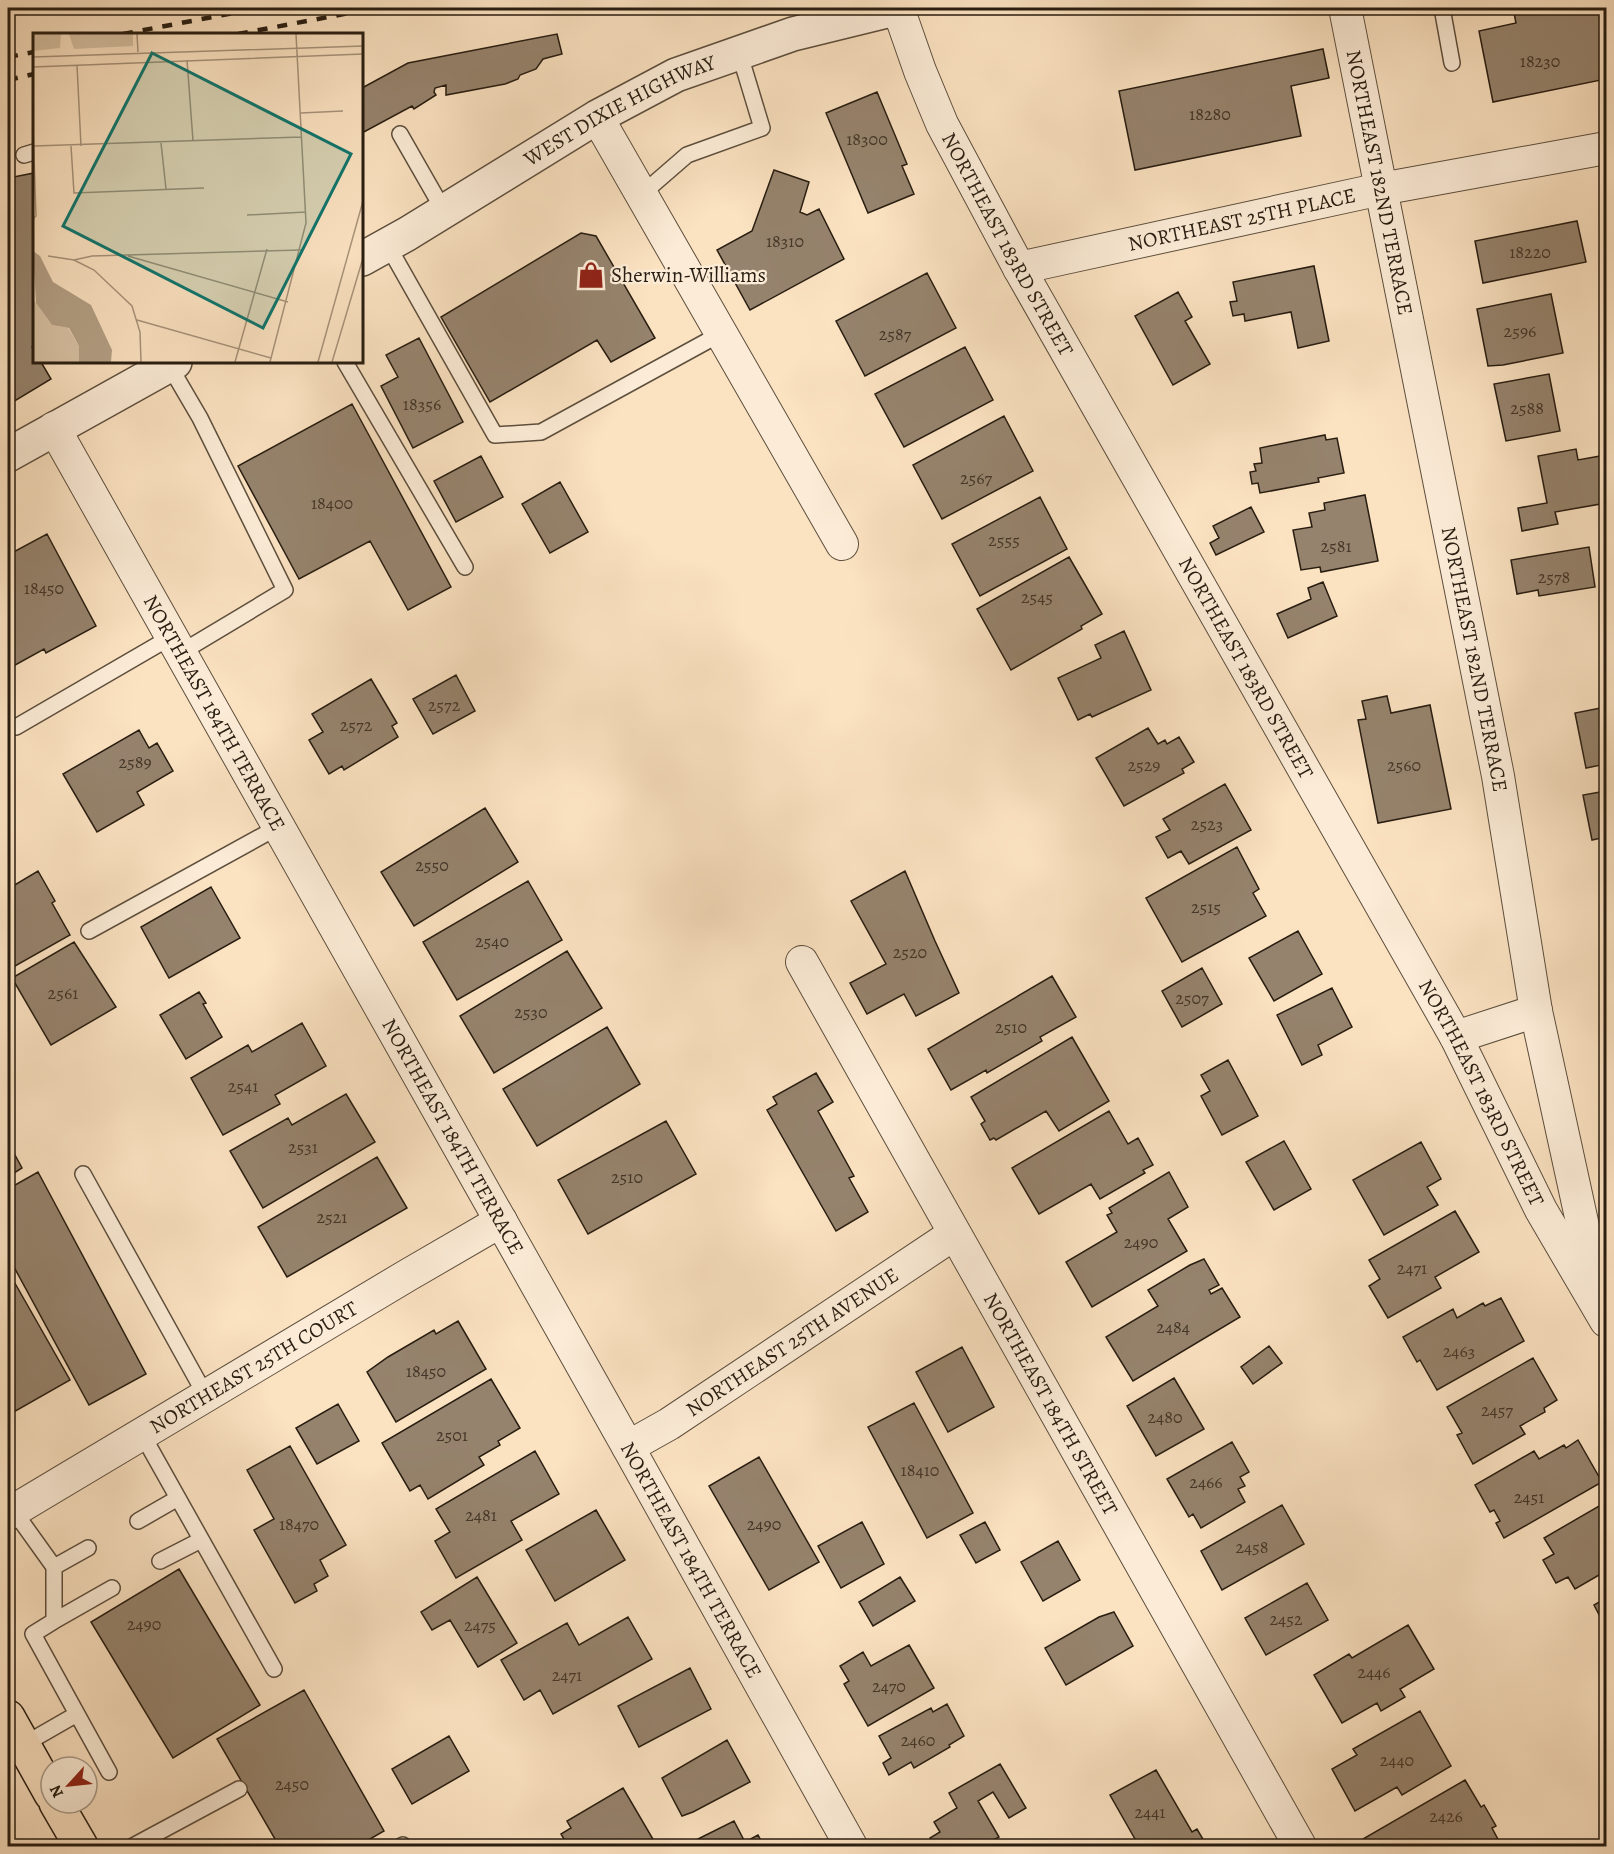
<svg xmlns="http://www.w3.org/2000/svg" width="1614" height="1854" viewBox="0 0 1614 1854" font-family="Alegreya,serif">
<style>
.building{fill:#96836d;stroke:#281d11;stroke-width:1.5}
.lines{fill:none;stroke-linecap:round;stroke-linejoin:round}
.service-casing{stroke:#5d4e3d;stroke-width:18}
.minor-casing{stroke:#5d4e3d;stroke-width:34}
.tertiary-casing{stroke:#5d4e3d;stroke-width:36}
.primary-casing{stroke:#281d11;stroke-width:36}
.service{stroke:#fcecd7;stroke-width:15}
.minor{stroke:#fcecd7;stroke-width:32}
.tertiary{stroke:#fcecd7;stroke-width:33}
.primary{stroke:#fbe2c1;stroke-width:33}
.rail{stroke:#281d11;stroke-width:4.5;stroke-dasharray:10 10;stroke-linecap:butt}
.labels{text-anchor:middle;stroke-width:4.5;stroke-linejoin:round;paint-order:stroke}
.number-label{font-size:18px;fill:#443628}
.street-label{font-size:21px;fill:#281d11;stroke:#fcecd7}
.poi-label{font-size:21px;fill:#281d11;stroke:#fcecd7;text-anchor:start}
.inset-road{fill:none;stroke:#a7937b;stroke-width:1.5}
.view{fill:#0f766e;fill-opacity:0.15;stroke:#0f766e;stroke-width:3}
.inset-edge{fill:none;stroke:#281d11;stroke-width:3}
</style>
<rect width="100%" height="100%" fill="#fbe2c1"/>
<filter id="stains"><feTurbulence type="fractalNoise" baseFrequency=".00333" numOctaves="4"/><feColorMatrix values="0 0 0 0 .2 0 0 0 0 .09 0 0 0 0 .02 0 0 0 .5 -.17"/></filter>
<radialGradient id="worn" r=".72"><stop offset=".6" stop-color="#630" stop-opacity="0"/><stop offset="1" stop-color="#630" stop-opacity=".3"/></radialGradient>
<path class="building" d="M1513 8H1554L1556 14 1589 8H1597L1600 19 1606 17V79L1493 102 1479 31 1516 23Z
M557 34 562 54 543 59 536 69 520 75 518 79 505 84 446 95V85L435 88 434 92 436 95 414 109 412 106 362 133V88L408 63Z
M1323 49 1329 78 1291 86 1301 136 1135 170 1119 91Z
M877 92 907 164 902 166 914 194 868 213 826 113Z
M774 170 809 182 800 212 807 215 819 209 844 259 750 310 717 250 752 231Z
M34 173V345L32 347 34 351V362H41L51 379 8 405V178Z
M1577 221 1586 262 1483 283 1475 241Z
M581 233 596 236 655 338 611 362 597 340 490 402 441 317Z
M1314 266 1329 341 1298 348 1291 312 1245 321 1244 314 1233 316 1230 302 1237 301 1233 282Z
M927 273 956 328 865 376 836 321Z
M1178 292 1192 317 1185 321 1210 364 1173 385 1135 316Z
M1551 294 1563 353 1503 365 1488 366 1477 309Z
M419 338 463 422 413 448 381 386 398 377 386 355Z
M965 347 993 400 904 447 875 394Z
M1549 374 1560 431 1506 441 1494 384Z
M352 404 451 587 408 610 370 541 299 579 238 466Z
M1004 416 1033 471 942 519 913 465Z
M1325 435 1326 440 1337 438 1344 473 1318 478 1319 482 1260 493 1258 483 1252 484 1250 472 1256 471 1254 464 1262 463 1260 448Z
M1576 449 1578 460 1606 455V503L1555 512 1558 524 1522 531 1518 508 1547 503 1538 456Z
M481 456 503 497 456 522 434 481Z
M560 482 588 532 550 553 522 504Z
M1365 495 1378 561 1321 572 1320 567 1301 570 1293 530 1312 527 1309 513 1325 510 1324 503Z
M1040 497 1067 549 980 596 952 544Z
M1251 507 1264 532 1216 555 1210 543 1219 538 1213 526Z
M47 534 96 626 46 653 44 649 8 669V555Z
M1589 547 1595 587 1539 596 1538 590 1517 594 1511 560Z
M1069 557 1102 614 1081 626 1082 629 1011 670 977 609Z
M1323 582 1337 616 1288 638 1277 614 1311 599 1308 588Z
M1124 631 1151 690 1092 717 1090 714 1078 720 1058 678 1101 658 1095 645Z
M456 675 475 711 433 734 413 699Z
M371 679 397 723 392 726 398 737 344 770 342 766 329 774 309 740 323 732 312 714Z
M1387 696 1391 713 1430 705 1451 809 1378 823 1358 720 1366 719 1362 701Z
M1606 707V764L1586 768 1575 713Z
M1148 728 1158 744 1165 740 1167 744 1179 737 1194 762 1182 769 1184 773 1124 806 1096 758Z
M139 730 149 748 157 743 173 771 137 792 144 805 97 832 63 774Z
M1225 784 1251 830 1189 864 1181 851 1168 858 1156 837 1170 830 1163 819Z
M1606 791V837L1592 840 1583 795Z
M485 808 518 862 414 926 381 872Z
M1237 847 1259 889 1253 893 1266 916 1182 962 1146 898Z
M38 871 55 901 52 903 70 935 8 970V889Z
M905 871 935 941 959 993 916 1016 904 994 867 1014 850 983 886 964 851 901Z
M528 881 562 940 457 1000 423 942Z
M211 887 240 938 169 978 141 927Z
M1298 931 1322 974 1274 1001 1249 958Z
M74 942 116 1007 51 1045 12 978Z
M567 951 602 1008 494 1073 460 1016Z
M1202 968 1222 1004 1182 1027 1162 991Z
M1052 976 1076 1017 1040 1037 1042 1041 987 1073 986 1070 951 1090 928 1049Z
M1332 988 1352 1027 1318 1045 1322 1055 1302 1065 1277 1015Z
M199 992 206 1003 203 1004 222 1037 186 1059 160 1015Z
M302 1023 326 1066 275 1095 280 1104 223 1135 191 1078 248 1045 252 1052Z
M607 1027 640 1084 537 1146 503 1089Z
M1072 1037 1109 1101 1059 1131 1046 1111 996 1140 994 1138 990 1140 981 1124 985 1121 971 1097Z
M1228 1060 1258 1116 1222 1135 1201 1096 1210 1091 1201 1075Z
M816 1073 833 1102 818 1111 854 1176 849 1178 868 1212 836 1231 767 1110 777 1104 773 1097Z
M346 1094 375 1142 263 1208 230 1151 288 1118 292 1125Z
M1109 1111 1128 1144 1138 1138 1153 1165 1143 1170 1145 1173 1100 1199 1091 1184 1039 1214 1012 1168Z
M666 1121 696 1174 588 1234 558 1180Z
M1284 1141 1311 1189 1274 1210 1246 1162Z
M8 1142 22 1168 8 1177Z
M1421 1142 1441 1179 1427 1187 1438 1205 1384 1235 1353 1180Z
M377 1157 407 1208 287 1277 258 1227Z
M38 1172 146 1374 89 1405 8 1256V1189Z
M1169 1172 1188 1207 1168 1219 1187 1251 1092 1307 1066 1262 1117 1232 1107 1215 1112 1213 1109 1208Z
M1455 1211 1479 1252 1435 1277 1441 1288 1388 1318 1369 1286 1380 1279 1369 1260Z
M1204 1259 1219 1285 1209 1290 1211 1294 1222 1288 1240 1317 1133 1381 1106 1337 1158 1306 1148 1290 1190 1265Z
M8 1271 70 1380 12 1413 8 1405Z
M1501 1298 1524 1341 1437 1390 1420 1360 1417 1362 1403 1337 1453 1309 1457 1318 1483 1303 1485 1306Z
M458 1321 486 1369 396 1422 367 1372 388 1357 434 1330 436 1334Z
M1269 1346 1282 1363 1253 1384 1241 1367Z
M962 1347 994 1407 948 1432 916 1372Z
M1533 1358 1557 1400 1544 1408 1545 1412 1520 1426 1525 1434 1473 1464 1457 1435 1462 1433 1447 1407Z
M1174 1378 1204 1429 1156 1456 1127 1406Z
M491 1379 520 1428 498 1441 500 1445 479 1457 484 1465 428 1499 420 1485 410 1491 382 1443Z
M914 1403 973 1513 927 1538 868 1427Z
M338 1404 359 1441 317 1464 296 1428Z
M1578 1440 1602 1482 1504 1538 1496 1523 1500 1521 1494 1510 1490 1512 1475 1485 1534 1451 1539 1459 1564 1445 1566 1448Z
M1232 1442 1249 1472 1240 1477 1245 1486 1238 1489 1245 1502 1201 1528 1193 1514 1189 1517 1167 1479Z
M290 1446 346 1545 320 1560 328 1576 314 1584 317 1591 295 1603 254 1530 274 1519 247 1470Z
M535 1451 559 1494 511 1521 522 1540 456 1578 435 1541 450 1532 436 1509Z
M759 1457 819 1562 769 1590 709 1486Z
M1606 1502V1571L1575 1589 1568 1577 1556 1583 1543 1560 1554 1554 1544 1538Z
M1282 1505 1304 1544 1222 1590 1201 1551Z
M596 1510 625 1560 555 1601 526 1550Z
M862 1522 884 1564 841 1588 818 1546Z
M985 1522 1000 1550 976 1563 960 1535Z
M1058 1541 1080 1580 1043 1601 1021 1562Z
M179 1569 260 1705 173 1758 91 1622Z
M477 1577 517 1643 478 1667 450 1620 432 1630 421 1612Z
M900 1577 915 1601 873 1626 859 1602Z
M1307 1583 1328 1620 1266 1655 1245 1618Z
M1606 1598V1628L1594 1605Z
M1114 1612 1133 1646 1066 1685 1045 1648 1099 1617Z
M628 1617 652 1659 553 1714 540 1690 524 1700 501 1660 567 1623 579 1645Z
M1408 1625 1434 1669 1400 1689 1405 1697 1381 1711 1377 1703 1342 1723 1314 1675 1349 1654 1352 1658Z
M909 1645 934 1688 868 1726 844 1684 849 1681 840 1666 863 1652 871 1666Z
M690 1668 711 1709 639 1747 618 1706Z
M304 1690 384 1831 358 1846H279L217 1739Z
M947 1704 964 1736 949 1745 950 1747 914 1768 911 1762 889 1775 883 1763 891 1758 879 1736 931 1708 933 1712Z
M1420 1711 1451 1766 1402 1795 1397 1787 1355 1811 1332 1769 1357 1755 1353 1749Z
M449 1736 469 1771 412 1804 392 1769Z
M727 1740 750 1782 693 1812 682 1816 662 1778Z
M1000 1764 1026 1808 1009 1818 993 1792 978 1801 999 1837 982 1846H935L930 1838 940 1832 934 1822 957 1808 949 1793Z
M1156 1770 1192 1832 1197 1829 1207 1846H1139L1110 1795Z
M1465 1780 1481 1807 1484 1805 1496 1826 1492 1828 1500 1843 1495 1846H1368L1363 1839Z
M623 1788 657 1846H568L561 1834 571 1828 567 1821Z
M734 1821 745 1842 758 1835 764 1846H684Z"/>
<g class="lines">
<defs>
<path id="service" d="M1442 8 1452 63
M400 134 444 211
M24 155 34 152
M642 194 687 155 762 128 739 52
M387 244 495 435 541 432 722 333
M345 362 465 567
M169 365 200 418 285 590 180 653
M16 727 171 637
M89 931 278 827
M83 1174 206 1396
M142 1434 274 1669
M11 1507 54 1567V1621L33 1634 77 1714
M138 1521 178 1498
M160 1561 201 1540
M54 1567 88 1548
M54 1621 112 1588
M23 1745 77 1714 109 1772
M133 1846 239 1789
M401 1846 403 1845"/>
<g id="minor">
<path id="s1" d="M898 8 920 71 942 124 1019 268 1456 1037 1541 1210 1606 1321"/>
<path id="s2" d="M1345 8 1498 776 1536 1011 1596 1286"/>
<path d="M597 117 842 544"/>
<path id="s3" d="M1019 268 1381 189 1606 148"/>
<path id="s4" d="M54 428 628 1447 851 1846"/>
<path id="s5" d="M802 962 1300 1846"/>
<path d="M1456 1037 1536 1011"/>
<path id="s6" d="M628 1447 669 1424 954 1234"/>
<path id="s7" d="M8 1514 408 1275 501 1221"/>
</g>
<g id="tertiary">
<path id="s8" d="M362 259 407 234 597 117 676 75 793 34 899 8"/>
<path d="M8 455 175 362"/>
</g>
<path id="primary" d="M8 1717 51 1794
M56 1803 81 1846"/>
</defs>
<use href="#service" class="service-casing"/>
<use href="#minor" class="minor-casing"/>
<use href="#tertiary" class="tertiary-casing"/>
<use href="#primary" class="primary-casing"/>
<use href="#service" class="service"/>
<use href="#minor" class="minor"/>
<use href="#tertiary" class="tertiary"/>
<use href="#primary" class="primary"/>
<path class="rail" d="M123 34 260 8
M238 34 376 8
M8 57 34 52
M8 80 34 74"/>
</g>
<defs>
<symbol id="shop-bare" viewBox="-9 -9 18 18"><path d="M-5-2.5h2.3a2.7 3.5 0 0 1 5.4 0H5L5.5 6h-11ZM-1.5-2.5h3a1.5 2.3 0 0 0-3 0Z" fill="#8f2418" stroke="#fcecd7" stroke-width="2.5" paint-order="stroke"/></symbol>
</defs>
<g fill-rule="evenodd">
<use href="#shop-bare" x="572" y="256" width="38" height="38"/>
</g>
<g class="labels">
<g class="number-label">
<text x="1540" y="67">18230</text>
<text x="1210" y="120">18280</text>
<text x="867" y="145">18300</text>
<text x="785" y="247">18310</text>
<text x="1530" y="258">18220</text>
<text x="1520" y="337">2596</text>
<text x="895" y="340">2587</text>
<text x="422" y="410">18356</text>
<text x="1527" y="414">2588</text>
<text x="976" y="484">2567</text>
<text x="332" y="509">18400</text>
<text x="1004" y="546">2555</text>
<text x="1336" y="552">2581</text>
<text x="1554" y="583">2578</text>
<text x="44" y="594">18450</text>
<text x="1037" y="603">2545</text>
<text x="444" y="711">2572</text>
<text x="356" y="731">2572</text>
<text x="135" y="768">2589</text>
<text x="1144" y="771">2529</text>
<text x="1404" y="771">2560</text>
<text x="1207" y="830">2523</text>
<text x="432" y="871">2550</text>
<text x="1206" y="913">2515</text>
<text x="492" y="947">2540</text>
<text x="910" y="958">2520</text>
<text x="63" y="999">2561</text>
<text x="1192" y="1004">2507</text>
<text x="531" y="1018">2530</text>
<text x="1011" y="1033">2510</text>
<text x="243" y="1092">2541</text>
<text x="303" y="1153">2531</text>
<text x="627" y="1183">2510</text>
<text x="332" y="1223">2521</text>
<text x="1141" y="1248">2490</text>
<text x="1412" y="1274">2471</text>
<text x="1173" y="1333">2484</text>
<text x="1459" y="1357">2463</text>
<text x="426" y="1377">18450</text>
<text x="1497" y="1416">2457</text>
<text x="1165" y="1423">2480</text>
<text x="452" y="1441">2501</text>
<text x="920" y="1476">18410</text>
<text x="1206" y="1488">2466</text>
<text x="1529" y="1503">2451</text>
<text x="481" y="1521">2481</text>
<text x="299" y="1530">18470</text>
<text x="764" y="1530">2490</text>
<text x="1252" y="1553">2458</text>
<text x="1286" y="1625">2452</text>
<text x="144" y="1630">2490</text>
<text x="480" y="1631">2475</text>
<text x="1374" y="1678">2446</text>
<text x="567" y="1681">2471</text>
<text x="889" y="1692">2470</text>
<text x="918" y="1746">2460</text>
<text x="1397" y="1766">2440</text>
<text x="292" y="1790">2450</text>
<text x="1150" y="1818">2441</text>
<text x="1446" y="1822">2426</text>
</g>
<g class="street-label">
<text dy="7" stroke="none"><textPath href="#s8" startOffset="298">WEST DIXIE HIGHWAY</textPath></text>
<text dy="7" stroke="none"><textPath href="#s2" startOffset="178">NORTHEAST 182ND TERRACE</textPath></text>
<text dy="7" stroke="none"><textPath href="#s3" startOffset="228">NORTHEAST 25TH PLACE</textPath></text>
<text dy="7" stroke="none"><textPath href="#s1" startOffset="261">NORTHEAST 183RD STREET</textPath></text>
<text dy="7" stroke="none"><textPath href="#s2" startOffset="664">NORTHEAST 182ND TERRACE</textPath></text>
<text dy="7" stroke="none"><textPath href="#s1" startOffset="747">NORTHEAST 183RD STREET</textPath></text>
<text dy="7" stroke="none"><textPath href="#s4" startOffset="327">NORTHEAST 184TH TERRACE</textPath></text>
<text dy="7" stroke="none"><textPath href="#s1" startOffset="1233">NORTHEAST 183RD STREET</textPath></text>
<text dy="7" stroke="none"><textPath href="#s4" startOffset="813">NORTHEAST 184TH TERRACE</textPath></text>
<text dy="7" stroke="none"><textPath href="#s6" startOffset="195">NORTHEAST 25TH AVENUE</textPath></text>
<text dy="7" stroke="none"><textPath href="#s7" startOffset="286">NORTHEAST 25TH COURT</textPath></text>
<text dy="7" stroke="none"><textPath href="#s5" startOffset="507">NORTHEAST 184TH STREET</textPath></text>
<text dy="7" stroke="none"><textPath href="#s4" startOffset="1299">NORTHEAST 184TH TERRACE</textPath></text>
</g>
<g class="poi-label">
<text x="611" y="282">Sherwin-Williams</text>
</g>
</g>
<g transform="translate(33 33)">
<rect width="330" height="330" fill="#fbe2c1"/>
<path d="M0 1H28L27 15 0 18ZM36 1H100V13L41 16ZM0 266 19 292 35 295 46 313V329H0Z" fill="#d7c1a3"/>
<path d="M0 218 7 223 20 249 58 272 79 317 78 329H46V313L36 295 19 292 3 270Z" fill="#b39f85"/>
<path class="inset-road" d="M104 1 105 19M0 24 330 13M154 27 160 108M44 32 48 113M0 34 330 21M268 80 310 78M0 95 3 183 0 186M128 110 133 156M1 113 269 104M38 113 41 160 171 155M214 182 273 179M15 223 41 227 61 237 99 273 107 299 108 329M95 223 255 269M41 227 59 223 268 217M104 287 238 325M202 329 234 216M237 329 273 190 263 1M285 329 330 168M299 329 330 225"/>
<path class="view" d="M119 20 318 121 230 295 30 193Z"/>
<rect width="330" height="330" class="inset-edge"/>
</g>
<rect width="1614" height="1854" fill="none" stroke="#fbe2c1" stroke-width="30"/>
<rect x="9" y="9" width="1596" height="1836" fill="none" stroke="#281d11" stroke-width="3"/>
<rect x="15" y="15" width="1584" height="1824" fill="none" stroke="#281d11" stroke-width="1.5"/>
<g transform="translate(69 1785) rotate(243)"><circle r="28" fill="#fcecd7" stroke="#a79988" stroke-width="1.5"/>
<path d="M0-4.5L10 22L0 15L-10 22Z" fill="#8f2418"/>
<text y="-9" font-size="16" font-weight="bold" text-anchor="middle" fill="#281d11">N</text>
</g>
<rect width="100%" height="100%" filter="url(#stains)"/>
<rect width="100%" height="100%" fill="url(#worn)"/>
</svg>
